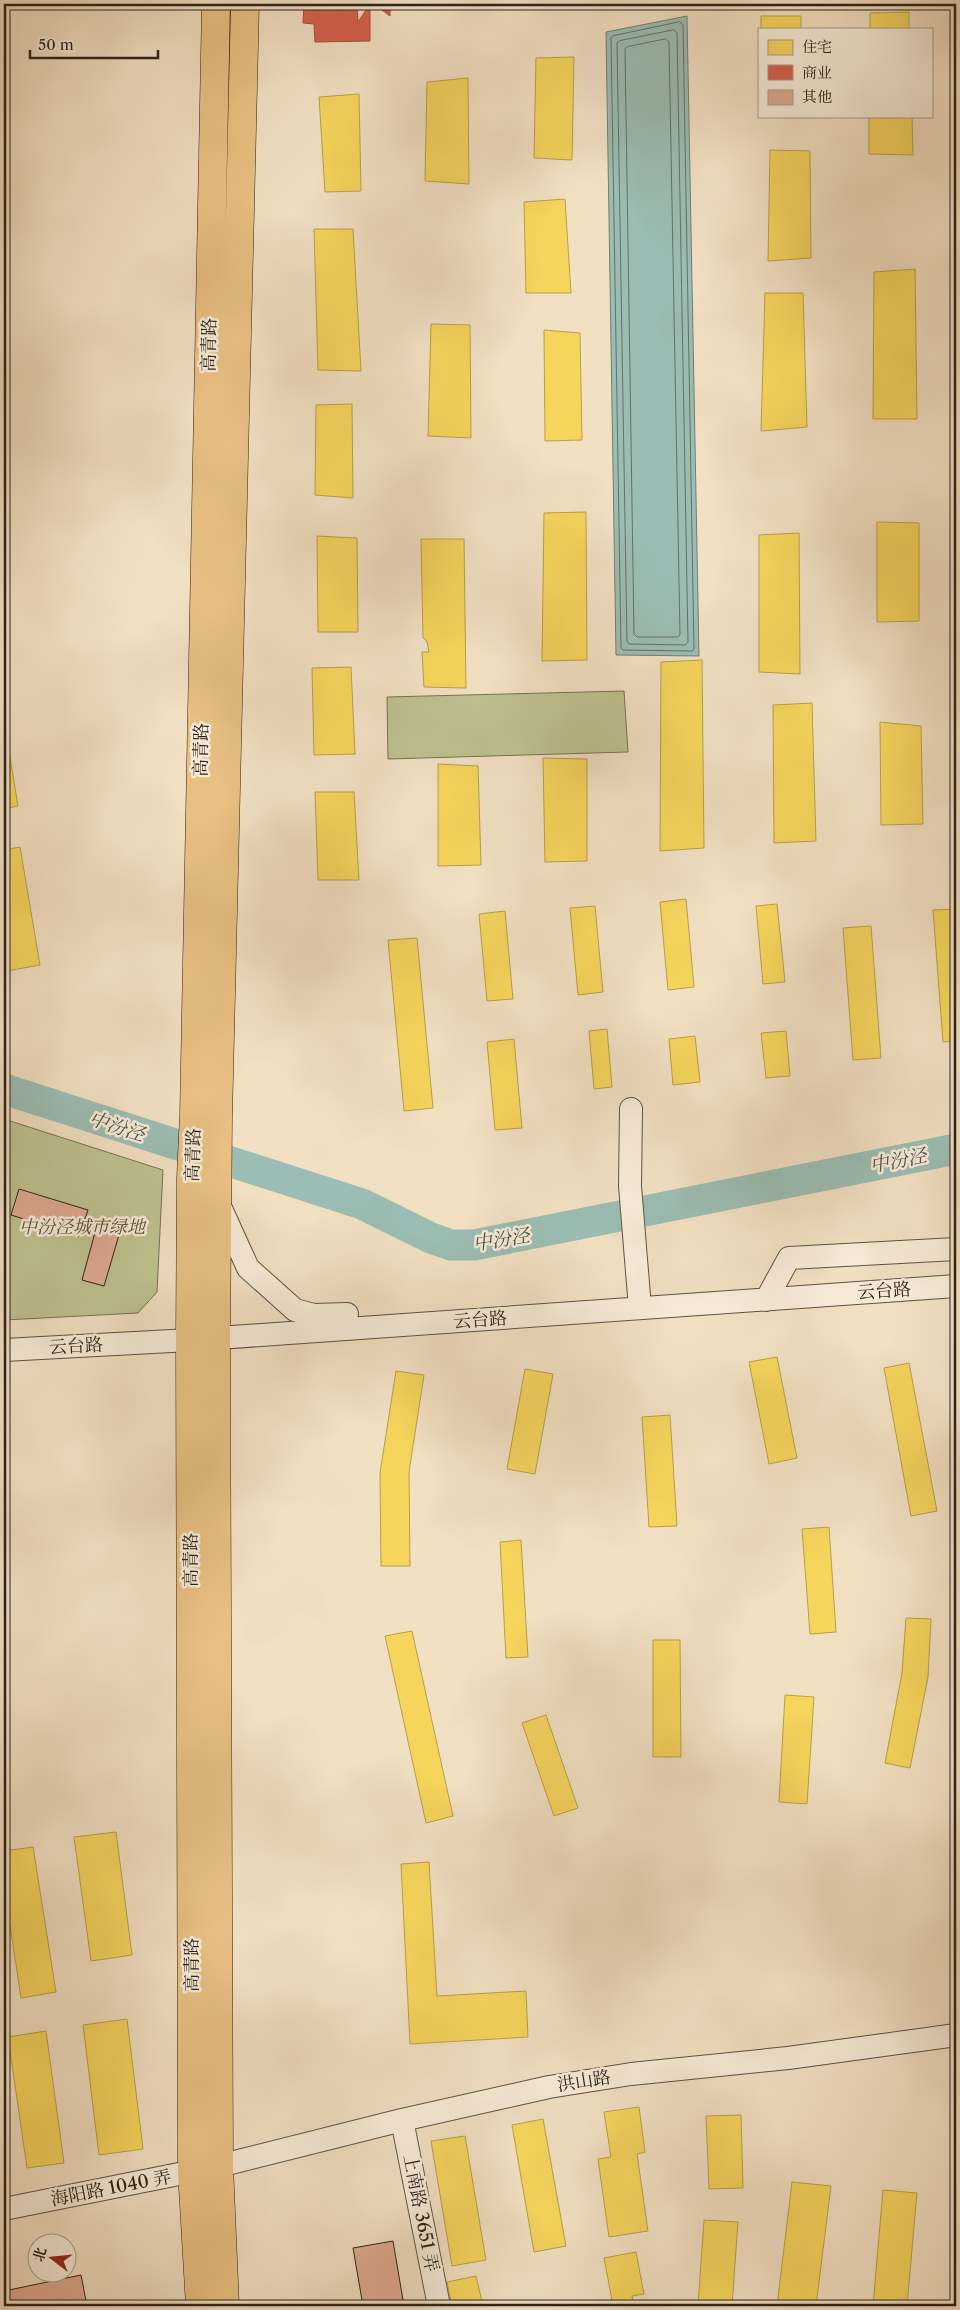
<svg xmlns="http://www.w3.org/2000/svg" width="960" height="2310" viewBox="0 0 960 2310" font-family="'Libre Caslon Text','Noto Serif SC',serif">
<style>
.green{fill:#bfc190;stroke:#767254}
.water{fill:#9bbdb3;stroke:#6f7f75}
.homes{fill:#f6d55c;stroke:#b99f48}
.shops{fill:#d6604d;stroke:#a34d3d}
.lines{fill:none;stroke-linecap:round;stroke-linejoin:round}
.shore{stroke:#647066;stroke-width:1}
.river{stroke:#9bbdb3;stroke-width:31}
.building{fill:#dfa992;stroke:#2c2219}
.minor-casing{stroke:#5e5244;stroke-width:24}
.major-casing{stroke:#2c2219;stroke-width:29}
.minor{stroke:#f7ebd8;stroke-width:22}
.major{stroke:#e9c082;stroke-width:28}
.labels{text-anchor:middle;stroke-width:5;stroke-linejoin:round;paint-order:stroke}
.street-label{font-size:18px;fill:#2c2219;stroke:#f7ebd8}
.park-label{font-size:18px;font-style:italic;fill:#58523d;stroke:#f7ebd8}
.water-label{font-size:19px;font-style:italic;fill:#4d5047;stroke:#f7ebd8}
</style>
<rect width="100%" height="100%" fill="#f2e0c3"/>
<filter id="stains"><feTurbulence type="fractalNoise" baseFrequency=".004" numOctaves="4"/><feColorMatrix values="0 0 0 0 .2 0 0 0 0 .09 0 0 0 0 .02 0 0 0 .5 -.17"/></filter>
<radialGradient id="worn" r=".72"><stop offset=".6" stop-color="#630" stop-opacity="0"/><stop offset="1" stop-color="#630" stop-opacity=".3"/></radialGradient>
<path class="green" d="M624 691 628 752 388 759 387 697Z
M4 1119 163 1170 157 1292 138 1313 4 1320Z"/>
<path class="water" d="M687 16 699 656 616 655 606 32Z"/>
<path class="homes" d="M909 12V29H870V13Z
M761 16H801V29H761Z
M574 57 572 160 534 158 536 58Z
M468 78 469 184 425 181 427 82Z
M359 94 361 191 325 192 319 97Z
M869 116H912L913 155 869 154Z
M770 150 810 151 811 258 768 261Z
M565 199 571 293H526L524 202Z
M314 229H353L361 371 318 370Z
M915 269 917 419H873L874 272Z
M765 293H803L807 427 761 431Z
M431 324 470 325 471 438 428 436Z
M544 330 580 333 582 440 545 441Z
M352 404 353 498 315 495 316 405Z
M586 512 587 660 542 661 544 513Z
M877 522 919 523V621L877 622Z
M799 533 800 674 759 672V535Z
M317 536 357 538 358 632H318Z
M421 539H464L466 688 424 687 422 652H429L427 641 423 638Z
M702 660 704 848 660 851 661 662Z
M351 667 355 754 314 755 312 668Z
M812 703 816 841 774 843 773 705Z
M4 721 18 806 4 809Z
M880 722 921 726 923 824 881 825Z
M543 758 587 759V861L545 862Z
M438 764 478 766 481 865 438 866Z
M315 792H354L359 880H318Z
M20 847 40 965 7 971 4 951V850Z
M686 899 694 987 668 990 660 902Z
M777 904 785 982 763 984 756 906Z
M595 906 603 992 578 995 570 908Z
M956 909V1041L943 1042 933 910Z
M505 911 513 999 487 1001 479 914Z
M871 926 881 1058 853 1060 843 928Z
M417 938 433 1108 404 1111 388 940Z
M607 1029 612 1087 594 1089 589 1031Z
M786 1031 790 1076 766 1078 761 1033Z
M695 1036 700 1082 673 1085 669 1039Z
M514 1039 522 1128 495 1130 487 1042Z
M777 1357 797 1458 769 1464 749 1362Z
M909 1363 937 1511 911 1516 884 1368Z
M525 1369 553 1374 535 1474 507 1469Z
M396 1371 424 1375 409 1472 410 1566H381L380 1473Z
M670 1415 677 1526 649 1527 642 1417Z
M829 1527 836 1632 810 1634 802 1529Z
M521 1540 528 1657 506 1658 500 1542Z
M906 1618 931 1619 928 1677 910 1768 885 1763 902 1673Z
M412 1631 453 1816 426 1823 385 1636Z
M653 1640H680L681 1757H653Z
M785 1695 814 1697 807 1804 779 1802Z
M546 1715 578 1808 554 1816 522 1723Z
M116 1832 132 1955 91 1961 74 1837Z
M33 1847 56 1992 21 1998 4 1885V1851Z
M429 1862 437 1996 526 1991 528 2037 410 2044 401 1864Z
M127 2019 143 2149 99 2155 83 2025Z
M46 2031 64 2163 27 2168 8 2037Z
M639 2107 645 2152 637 2154 648 2231 609 2237 598 2159 611 2157 604 2112Z
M741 2115 743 2188 709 2189 706 2116Z
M543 2119 566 2246 534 2252 512 2125Z
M465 2136 486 2260 452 2266 431 2141Z
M792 2182 831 2186 816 2306H777Z
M883 2190 917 2193 907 2306H873Z
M704 2220 738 2222 732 2306H698Z
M636 2252 644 2294 632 2296 634 2306H597L596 2303 612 2300 604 2258Z
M476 2276 483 2306H452L447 2282Z"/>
<path class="shops" d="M304 4H357L358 22 370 4V41L315 42 314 24 303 23Z
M374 4H390V16Z"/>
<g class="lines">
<path class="shore" d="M680 22 683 25 694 649 692 651 623 650 621 648 611 38 613 36Z
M674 30 677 33 688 642 685 645 629 644 627 641 617 43 619 41Z
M666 39 669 42 680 635 678 637H637L634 634 625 49 627 47Z"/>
<path class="river" d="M4 1089 362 1204 431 1238 451 1245H474L956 1149"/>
</g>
<path class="building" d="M19 1189 88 1210 79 1236 11 1215Z
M96 1229 119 1235 104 1286 82 1280Z
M393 2241 404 2306H363L353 2248Z
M81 2275 87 2306H4V2291Z"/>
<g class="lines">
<defs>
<path id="minor" d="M631 1109 630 1186 640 1308
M218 1202 248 1268 295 1310 314 1315 347 1314
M766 1300 789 1258 956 1249
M4 1350 190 1340 956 1286
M402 2120 439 2306
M4 2209 219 2166 402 2120 549 2087 631 2074 788 2058 956 2035"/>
<path id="major" d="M200 2306 192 2171 190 1340 191 1177 194 1115 216 4
M225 2306 219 2166 216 1338 218 1118 245 4"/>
</defs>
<use href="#minor" class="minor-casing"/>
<use href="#major" class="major-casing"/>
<use href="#minor" class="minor"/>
<use href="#major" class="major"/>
</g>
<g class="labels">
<g class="street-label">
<text transform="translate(209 345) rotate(-89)" y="6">高青路</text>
<text transform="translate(201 750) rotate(-89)" y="6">高青路</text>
<text transform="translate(193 1155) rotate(-88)" y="6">高青路</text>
<text transform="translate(884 1291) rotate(-4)" y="6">云台路</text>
<text transform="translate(480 1320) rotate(-4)" y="6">云台路</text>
<text transform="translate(76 1346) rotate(-3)" y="6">云台路</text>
<text transform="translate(191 1560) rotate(-90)" y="6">高青路</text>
<text transform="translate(192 1965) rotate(-90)" y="6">高青路</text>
<text transform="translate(584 2081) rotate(-9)" y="6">洪山路</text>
<text transform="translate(111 2188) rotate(-11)" y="6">海阳路 1040 弄</text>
<text transform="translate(421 2213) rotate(79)" y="6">上南路 3651 弄</text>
</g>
<g class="park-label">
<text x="82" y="1233">中汾泾城市绿地</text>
</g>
<g class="water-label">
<text transform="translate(117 1126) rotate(18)" y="7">中汾泾</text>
<text transform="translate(898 1160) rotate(-11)" y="7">中汾泾</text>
<text transform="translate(501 1239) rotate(-9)" y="7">中汾泾</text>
</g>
</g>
<rect width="960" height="2310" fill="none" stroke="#f2e0c3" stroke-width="20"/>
<rect x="5" y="5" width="950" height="2300" fill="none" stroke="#2c2219" stroke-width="2.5"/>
<rect x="10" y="10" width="940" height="2290" fill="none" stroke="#2c2219"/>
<rect x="758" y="28" width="175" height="90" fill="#f7ebd8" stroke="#a69b8c"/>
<rect x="768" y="40" width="25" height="15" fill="#f6d55c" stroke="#a69b8c"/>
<text x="802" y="52" font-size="15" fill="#2c2219">住宅</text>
<rect x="768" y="65" width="25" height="15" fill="#d6604d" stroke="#a69b8c"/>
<text x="802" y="78" font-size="15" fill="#2c2219">商业</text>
<rect x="768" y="90" width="25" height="15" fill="#dfa992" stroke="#a69b8c"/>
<text x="802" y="102" font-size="15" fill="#2c2219">其他</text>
<g transform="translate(52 2258) rotate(286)"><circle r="24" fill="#f7ebd8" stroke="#a69b8c"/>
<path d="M0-4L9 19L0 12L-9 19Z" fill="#8f2418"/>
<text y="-8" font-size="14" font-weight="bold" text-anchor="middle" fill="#2c2219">北</text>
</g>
<path d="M30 50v8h128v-8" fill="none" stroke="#2c2219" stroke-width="2.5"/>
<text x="38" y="50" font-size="15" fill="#2c2219" stroke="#f7ebd8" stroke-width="4" paint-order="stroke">50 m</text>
<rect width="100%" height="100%" filter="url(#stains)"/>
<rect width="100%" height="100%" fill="url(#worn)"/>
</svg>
